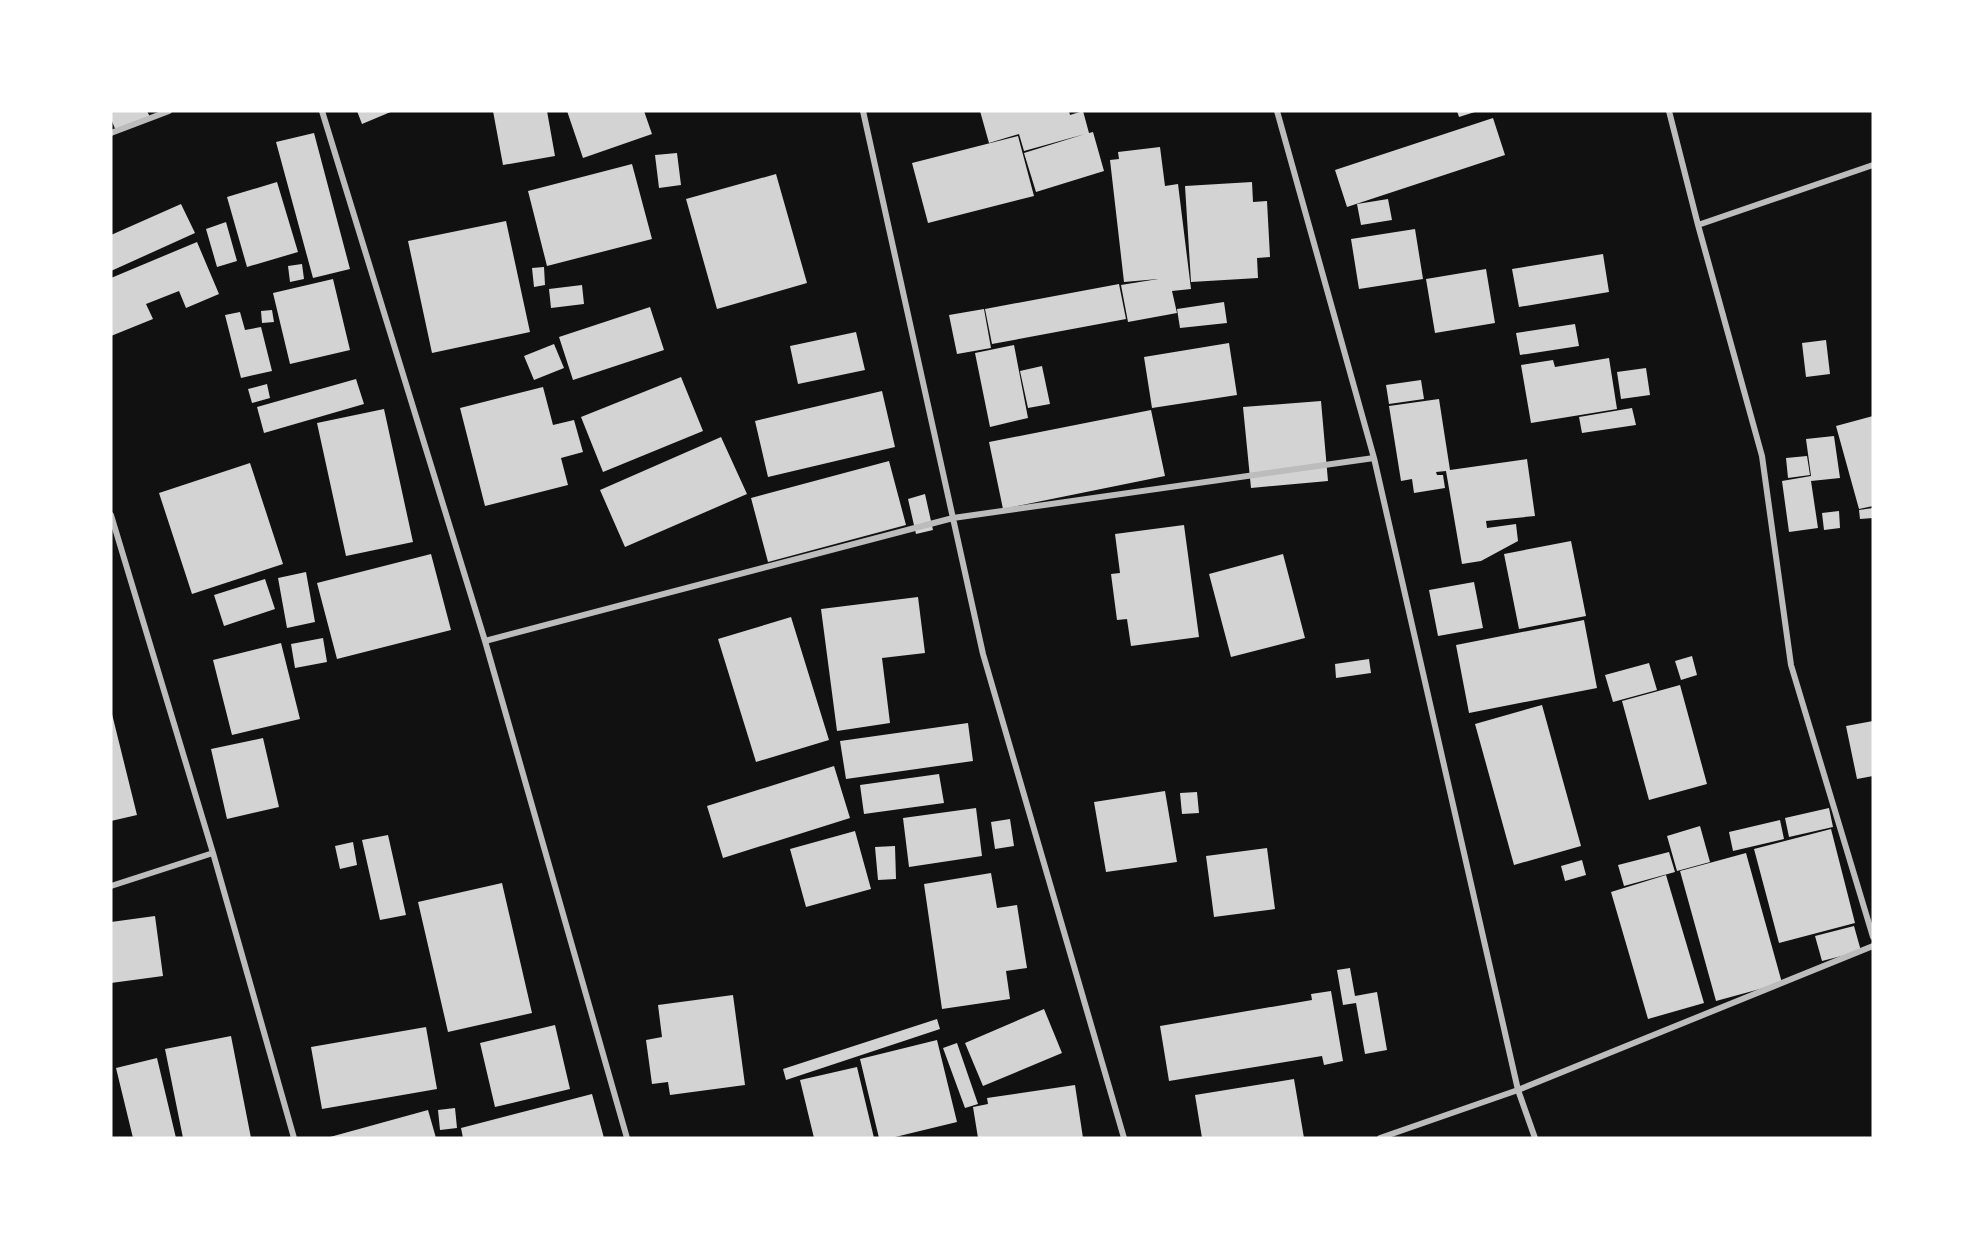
<svg xmlns="http://www.w3.org/2000/svg" width="1984" height="1249" viewBox="0 0 1984 1249" font-family="'Noto Serif',serif">
<style>
.building{fill:#d3d3d3}
.lines{fill:none;stroke-linecap:round;stroke-linejoin:round}
.minor{stroke:#bcbcbc;stroke-width:6}
</style>
<rect width="100%" height="100%" fill="#111"/>
<path class="building" d="M111 111H147L150 117 116 131 111 119Z
M357 111H393L362 124Z
M493 111H547L555 156 503 165Z
M567 111H644L652 134 583 158Z
M980 111H1069L1070 115 1083 111 1089 133 1093 132 1104 171 1036 192 1024 153 1085 134 1024 151 1019 134 989 143Z
M1457 111H1478L1459 117Z
M1493 118 1505 155 1347 207 1335 170Z
M314 133 350 269 313 278 276 142Z
M1018 136 1034 196 928 223 912 163Z
M1160 147 1165 186 1178 184 1191 289 1172 291 1177 313 1128 322 1121 285 1158 279 1124 282 1110 160 1119 159 1118 152Z
M677 153 681 185 659 188 655 155Z
M632 164 652 239 547 266 528 191Z
M776 174 807 283 717 309 686 199Z
M277 182 298 252 247 267 227 197Z
M1252 182 1253 202 1267 201 1270 257 1257 258 1258 278 1191 282 1185 186Z
M1388 199 1392 220 1361 225 1357 204Z
M181 204 195 233 111 271V235Z
M506 221 530 332 432 353 408 241Z
M226 222 237 261 217 267 206 229Z
M1415 229 1423 279 1359 289 1351 239Z
M197 242 219 294 186 308 179 291 146 304 153 319 111 336V278Z
M1603 254 1609 292 1519 307 1512 269Z
M302 264 304 279 290 282 288 266Z
M544 267 545 285 534 287 532 268Z
M1486 269 1495 323 1435 333 1426 279Z
M333 279 350 350 290 364 273 293Z
M1119 284 1126 319 992 344 985 309Z
M582 285 584 304 551 308 549 289Z
M1224 302 1227 323 1180 328 1177 309Z
M650 307 664 350 573 380 559 337Z
M984 309 991 348 957 354 949 315Z
M272 310 274 322 262 323 261 311Z
M240 312 245 330 261 327 272 371 241 378 225 315Z
M1575 324 1579 346 1520 355 1516 333Z
M856 332 865 370 798 384 790 346Z
M1826 340 1830 374 1806 377 1802 343Z
M1229 343 1237 395 1152 408 1144 357Z
M554 344 564 368 534 380 524 356Z
M1014 345 1028 418 990 427 975 353Z
M1609 358 1617 409 1531 423 1521 365 1553 360 1555 367Z
M1042 366 1050 404 1028 408 1020 371Z
M1646 368 1650 395 1621 399 1617 372Z
M681 377 703 431 603 472 581 417Z
M356 379 364 404 264 433 257 407Z
M1421 380 1424 399 1389 404 1386 385Z
M267 384 270 398 252 403 248 389Z
M543 387 553 425 574 420 583 452 561 458 568 485 485 506 460 408Z
M882 391 895 447 768 477 755 421Z
M1439 399 1450 470 1527 459 1535 516 1486 521 1487 528 1516 524 1518 541 1481 561 1462 564 1446 471 1436 472 1437 475H1443L1445 488 1414 493 1412 479 1401 481 1389 406Z
M1321 401 1328 481 1251 488 1243 407Z
M1632 408 1636 425 1582 433 1579 417Z
M384 409 413 542 346 556 317 423Z
M1151 410 1165 476 1003 509 989 442Z
M1873 416V506L1859 509 1836 426Z
M1834 436 1840 478 1811 481 1818 528 1789 532 1782 481 1811 476 1806 439Z
M721 437 747 494 625 547 600 490Z
M1807 456 1810 475 1788 478 1786 458Z
M889 461 906 525 768 562 751 498Z
M250 463 283 564 192 594 159 493Z
M925 494 933 530 916 534 908 499Z
M1873 508V518L1860 519 1859 510Z
M1839 511 1840 528 1824 530 1822 513Z
M1184 525 1199 637 1131 646 1127 619 1117 620 1111 574 1120 573 1115 534Z
M1571 541 1586 616 1519 629 1504 554Z
M431 554 451 630 337 659 317 583Z
M1283 554 1305 638 1231 657 1209 574Z
M306 572 315 622 287 628 278 578Z
M265 579 275 609 224 626 214 595Z
M1474 582 1483 628 1438 636 1429 590Z
M918 597 925 653 882 658 890 723 837 731 821 609Z
M791 617 829 740 756 762 718 639Z
M1584 620 1597 688 1469 713 1456 645Z
M323 638 327 662 295 668 291 644Z
M281 643 300 719 232 735 213 660Z
M1692 656 1697 675 1681 680 1675 661Z
M1369 659 1371 673 1336 678 1335 664Z
M1649 663 1657 690 1613 702 1605 675Z
M1680 685 1707 784 1649 800 1622 701Z
M1542 705 1581 846 1514 865 1475 724Z
M112 714 137 815 111 821V715Z
M1873 721V776L1857 779 1846 726Z
M968 723 973 761 846 779 840 741Z
M263 738 279 807 227 819 211 749Z
M834 766 850 818 723 858 707 806Z
M939 774 944 803 864 814 860 785Z
M1165 791 1177 862 1106 872 1094 802Z
M1197 792 1199 813 1182 814 1180 793Z
M976 808 982 856 909 867 903 818Z
M1829 808 1833 827 1789 837 1785 818Z
M1010 819 1014 846 995 849 991 822Z
M1780 820 1784 839 1733 851 1729 832Z
M1700 826 1710 862 1677 871 1667 836Z
M1831 829 1855 923 1779 943 1754 849Z
M855 831 871 889 806 907 790 849Z
M388 835 406 915 380 920 362 840Z
M353 842 357 865 340 869 335 846Z
M895 846 896 879 878 880 875 847Z
M1267 848 1275 909 1214 917 1206 856Z
M1669 852 1675 872 1624 886 1618 865Z
M1746 853 1782 983 1716 1001 1680 871Z
M1582 860 1586 875 1565 881 1561 866Z
M991 873 997 908 1017 905 1027 968 1006 971 1010 999 942 1009 924 884Z
M1666 875 1704 1003 1648 1019 1611 892Z
M502 883 532 1013 448 1032 418 902Z
M155 916 163 976 111 983V922Z
M1854 926 1861 951 1822 961 1815 936Z
M1350 968 1355 996 1377 992 1387 1050 1365 1054 1356 1003 1343 1005 1337 970Z
M1331 991 1343 1061 1324 1065 1322 1056 1169 1081 1160 1026 1312 1000 1311 994Z
M733 995 745 1085 670 1095 668 1082 652 1084 646 1040 662 1037 658 1005Z
M1044 1009 1062 1053 983 1086 965 1043Z
M937 1019 940 1029 786 1080 783 1069Z
M555 1025 570 1089 495 1107 480 1043Z
M426 1027 437 1089 322 1109 311 1047Z
M231 1036 251 1138H183L165 1049Z
M937 1040 957 1122 891 1138H879L860 1059Z
M957 1043 978 1104 965 1108 943 1048Z
M157 1058 176 1138H133L116 1068Z
M857 1067 874 1138H814L800 1080Z
M1294 1079 1304 1138H1202L1195 1095Z
M1075 1085 1083 1138H978L973 1107 988 1104 987 1098Z
M592 1094 604 1138H463L461 1128Z
M455 1108 457 1128 440 1130 438 1110Z
M428 1110 436 1138H330V1137Z"/>
<g class="lines">
<path class="minor" d="M322 111 485 641 627 1138
M863 111 983 654 1124 1138
M1277 111 1374 458 1518 1090 1535 1138
M1669 111 1698 225 1762 456 1791 665 1873 937
M111 133 169 111
M1698 225 1873 165
M111 515 213 853 294 1138
M485 641 953 518 1374 458
M111 886 213 853
M1380 1138 1518 1090 1873 946"/>
</g>
<rect width="1984" height="1249" fill="none" stroke="#ffffff" stroke-width="225"/>
</svg>
